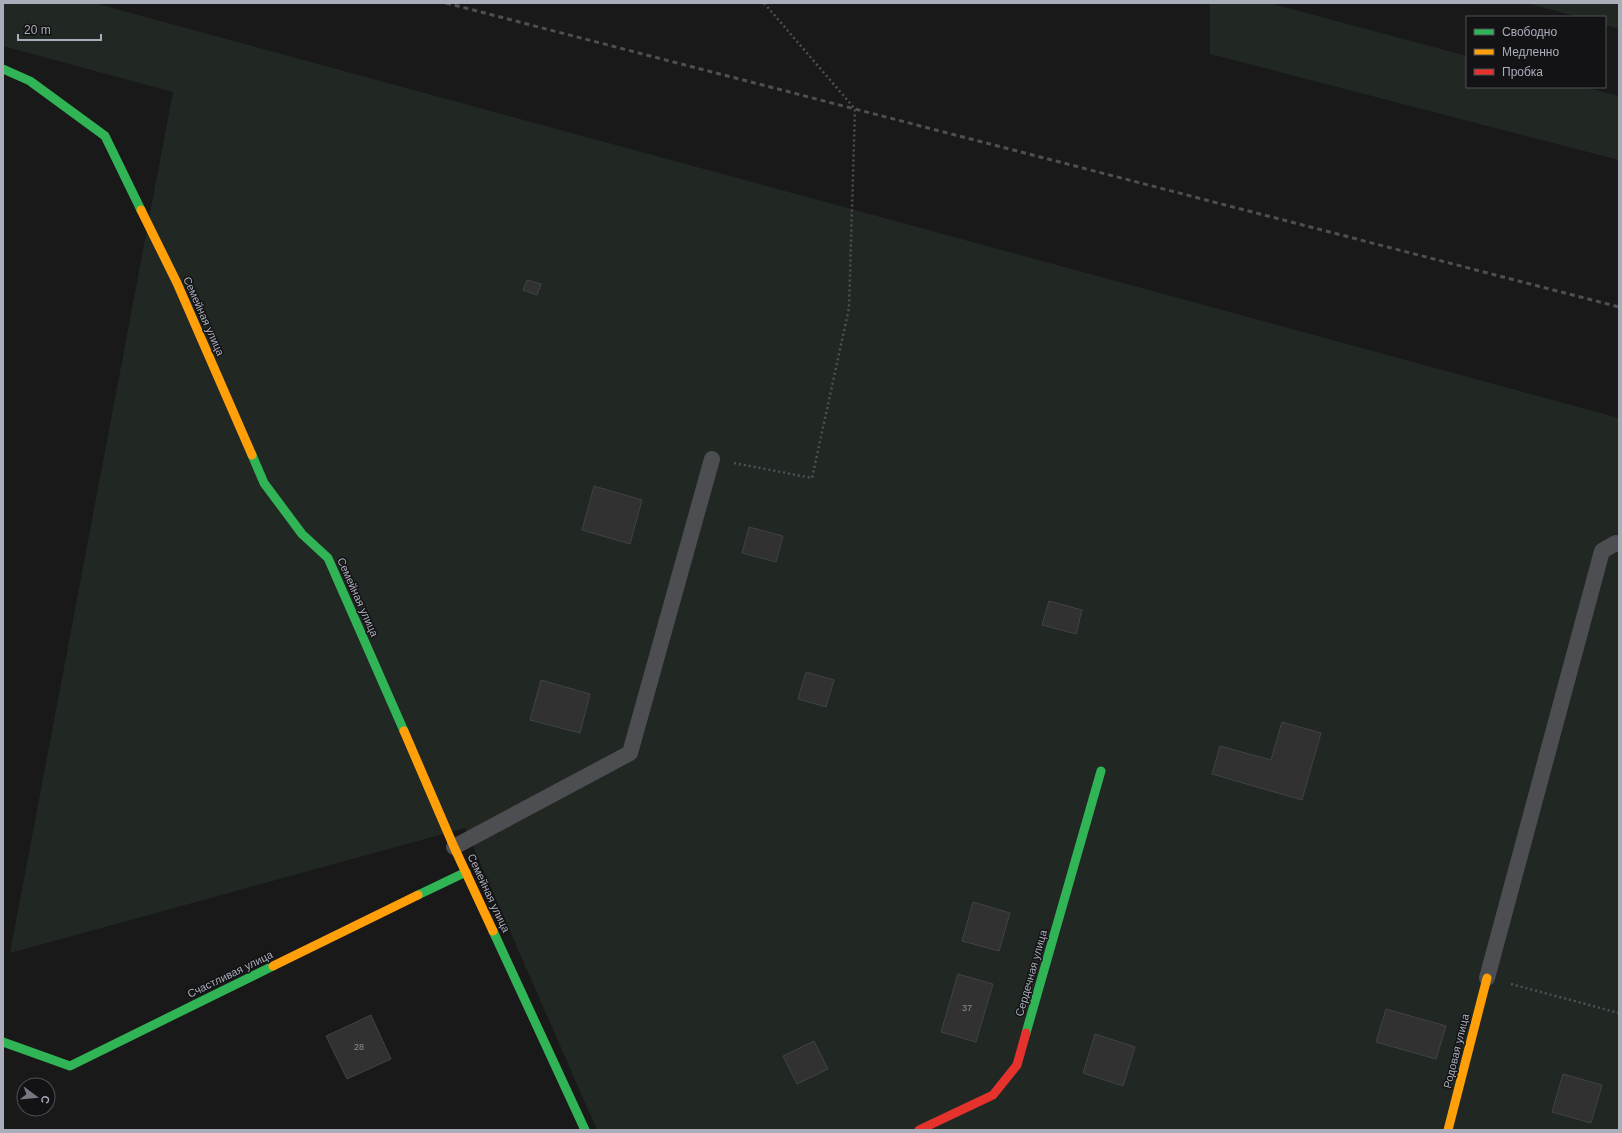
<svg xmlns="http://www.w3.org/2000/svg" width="1622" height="1133" viewBox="0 0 1622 1133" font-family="Arial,sans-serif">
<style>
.green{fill:#212823}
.building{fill:#313131;stroke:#414245}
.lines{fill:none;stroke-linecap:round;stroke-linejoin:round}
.path{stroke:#4f4f54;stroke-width:2.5;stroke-dasharray:2 3;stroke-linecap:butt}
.lane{stroke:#4d4e52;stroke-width:16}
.fast{stroke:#30b455;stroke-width:9}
.slow{stroke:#ff9f0a;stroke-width:9}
.jam{stroke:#e5322d;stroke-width:9}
.rail{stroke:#4e4f52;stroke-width:3;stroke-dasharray:5 4;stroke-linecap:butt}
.labels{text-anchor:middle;stroke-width:3;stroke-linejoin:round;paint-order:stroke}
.number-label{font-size:9px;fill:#8c8e98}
.street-label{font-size:11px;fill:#aaadba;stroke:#131315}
</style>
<rect width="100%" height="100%" fill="#191919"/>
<path class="green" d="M3 3H94L1619 418V1130H597L465 828 10 953 173 92 3 46Z
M1210 3H1269L1467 56V87H1584L1619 96V160L1210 54Z
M1527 3H1619V29L1605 25V17H1578Z"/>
<path class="building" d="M527 280 541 284 537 295 523 290Z
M594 486 642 500 630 544 582 530Z
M749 527 783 536 776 562 742 553Z
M1049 601 1082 610 1076 634 1042 625Z
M806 672 834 680 826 707 798 699Z
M541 680 590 694 580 733 530 720Z
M1282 722 1321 733 1302 800 1212 774 1220 746 1271 760Z
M973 902 1010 913 999 951 962 941Z
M958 974 993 984 976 1042 941 1032Z
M1386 1009 1446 1026 1436 1059 1376 1042Z
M371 1015 391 1059 347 1079 326 1036Z
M1095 1034 1135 1047 1123 1086 1083 1073Z
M814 1041 828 1069 797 1084 783 1056Z
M1563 1074 1602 1085 1591 1123 1552 1112Z"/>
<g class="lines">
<path class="path" d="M734 463 812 478 849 308 855 109 764 3
M1511 984 1619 1013"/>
<path class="lane" d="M454 847 630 753 712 459
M1487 978 1602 551 1616 543 1619 544"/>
<path class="fast" d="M3 69 30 81 105 136 141 210
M252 455 264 483 302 534 328 558 404 731
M418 895 466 872
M493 931 585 1130
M1026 1033 1101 771
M3 1042 70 1066 273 966"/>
<path class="slow" d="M141 210 177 283 252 455
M404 731 454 847 493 931
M273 966 418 895
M1448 1130 1487 978"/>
<path class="jam" d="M919 1130 993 1095 1017 1065 1026 1033"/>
<path class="rail" d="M446 3 1619 307"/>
</g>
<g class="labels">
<g class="number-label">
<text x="967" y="1011">37</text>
<text x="359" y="1050">28</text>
</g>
<g class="street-label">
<text transform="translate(204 316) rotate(66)" y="4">Семейная улица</text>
<text transform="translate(358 597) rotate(66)" y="4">Семейная улица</text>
<text transform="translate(489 893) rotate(65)" y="4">Семейная улица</text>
<text transform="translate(1031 973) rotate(-74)" y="4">Сердечная улица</text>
<text transform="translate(230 974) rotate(-26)" y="4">Счастливая улица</text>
<text transform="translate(1456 1051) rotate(-76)" y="4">Родовая улица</text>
</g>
</g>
<rect width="1622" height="1133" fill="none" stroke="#aaadba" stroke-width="8"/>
<rect x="1466" y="16" width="140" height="72" fill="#131315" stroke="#4f5157"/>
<rect x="1474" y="29" width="20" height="6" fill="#30b455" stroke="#4f5157"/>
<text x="1502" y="36" font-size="12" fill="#aaadba">Свободно</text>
<rect x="1474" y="49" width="20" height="6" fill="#ff9f0a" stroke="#4f5157"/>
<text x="1502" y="56" font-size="12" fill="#aaadba">Медленно</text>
<rect x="1474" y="69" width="20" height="6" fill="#e5322d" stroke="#4f5157"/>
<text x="1502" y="76" font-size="12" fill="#aaadba">Пробка</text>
<g transform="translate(36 1097) rotate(106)"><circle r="19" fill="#131315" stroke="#4f5157"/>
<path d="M0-3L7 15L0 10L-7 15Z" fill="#777982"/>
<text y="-6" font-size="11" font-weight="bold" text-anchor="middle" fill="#aaadba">С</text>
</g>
<path d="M18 34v6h83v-6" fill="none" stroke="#aaadba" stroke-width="2"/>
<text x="24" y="34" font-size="12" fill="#aaadba" stroke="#131315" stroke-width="3" paint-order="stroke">20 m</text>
</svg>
